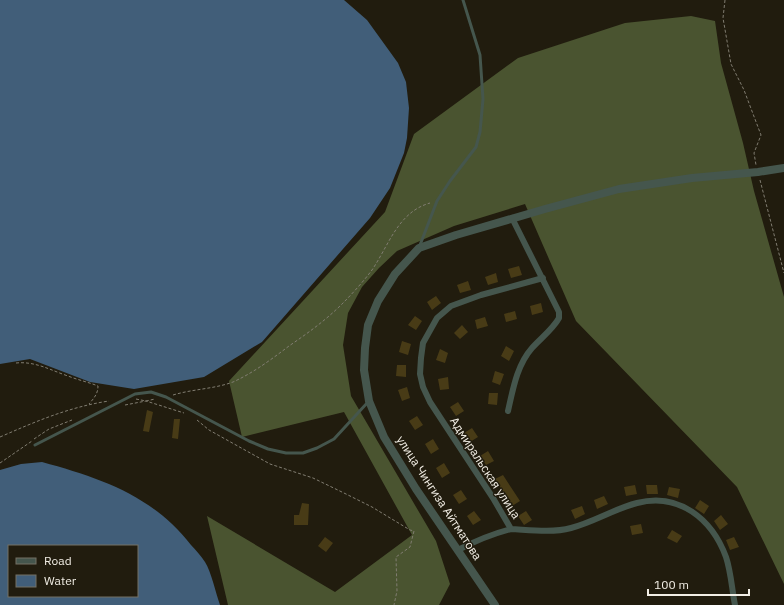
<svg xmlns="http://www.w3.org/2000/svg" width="784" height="605" viewBox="0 0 784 605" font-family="'IBM Plex Sans',sans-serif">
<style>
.forest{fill:#4a5430}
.water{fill:#415e79;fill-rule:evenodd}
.building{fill:#483b16}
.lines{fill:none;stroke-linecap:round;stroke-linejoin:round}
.path{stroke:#817d71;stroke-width:1;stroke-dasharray:3 2;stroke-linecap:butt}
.service{stroke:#45564d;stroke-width:3}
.minor{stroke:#45564d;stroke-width:6}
.tertiary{stroke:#45564d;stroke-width:8}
.labels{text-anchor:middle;stroke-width:3;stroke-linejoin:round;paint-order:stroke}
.street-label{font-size:12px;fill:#f2eee5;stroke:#211c0e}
</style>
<rect width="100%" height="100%" fill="#211c0e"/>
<path class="forest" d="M691 16 715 21 721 63 743 143 754 191 784 297V584L737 487 576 321 525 204 454 226 397 251 379 268 362 287 348 313 343 345 351 396 436 541 450 584 439 605H228L207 516 335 592 412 535 344 412 242 437 229 381 385 212 414 134 518 58 625 23Z"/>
<path class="water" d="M0 0H344L367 20 398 63 406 82 409 108 407 138 404 153 390 188 370 218 262 342 204 377 134 389 90 382 30 359 0 364Z
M42 462C100 478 152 495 191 545 196 550 201 556 205 562 211 571 216 594 220 605H0V470L21 464ZM9 546H137V596H9Z"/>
<path class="building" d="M519 266 522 275 511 278 508 269Z
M496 273 498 282 488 285 485 277Z
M468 281 471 290 460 293 457 285Z
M436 296 441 303 432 310 427 302Z
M541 303 543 312 532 315 530 306Z
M515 311 517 319 506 322 504 314Z
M415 316 422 321 416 330 408 325Z
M485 317 488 326 477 329 475 320Z
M462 325 468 332 460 339 454 333Z
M402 341 411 344 408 355 399 352Z
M506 346 514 351 509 361 501 356Z
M440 349 448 353 445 363 436 360Z
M397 365H406V377L396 376Z
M495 371 504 374 500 385 492 382Z
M448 377 449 389 440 390 438 379Z
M407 387 410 398 402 401 398 390Z
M489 393H498L497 405 488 404Z
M458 402 464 411 456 416 450 407Z
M147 410 153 412 149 432 143 431Z
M417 416 423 425 415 430 409 421Z
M174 419H180L178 439 172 438Z
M472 428 478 437 470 442 464 433Z
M433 439 439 449 431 454 425 444Z
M488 451 494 461 486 465 480 456Z
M444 463 450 473 442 478 436 468Z
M503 475 520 501 512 506 495 479Z
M635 485 637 494 626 496 624 487Z
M646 485H657L658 494H647Z
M669 487 680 489 678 498 667 495Z
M461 490 467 499 459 504 453 495Z
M604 496 608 504 597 509 594 500Z
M700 500 709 506 704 514 695 508Z
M302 503 309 504 308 525H294V515H299Z
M582 506 585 514 575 519 571 510Z
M474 511 481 520 473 525 467 516Z
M526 511 532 520 524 525 518 516Z
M721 515 728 524 720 530 714 521Z
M641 524 643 533 632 535 630 526Z
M672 530 682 536 677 543 667 538Z
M325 537 333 543 326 552 318 546Z
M734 537 739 547 730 550 726 540Z"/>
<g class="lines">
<path class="path" d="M725 0 723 18 731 64 744 90 761 135 754 153 756 165
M760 180 784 273
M16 363C35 361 50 370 68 376 78 380 88 382 98 386 98 394 94 398 89 404
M173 395C193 389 214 389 233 382 253 373 272 359 289 346 308 333 326 320 342 304 352 294 363 282 372 270 389 245 398 212 430 203
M136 399 146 401 155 399
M125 405 146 401 184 413
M197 420 209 430 270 464 313 478 346 494 372 507 410 530 414 531 410 547 396 557 397 591 394 605
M0 437C37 421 69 407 109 401
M34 439 49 429 72 420
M0 463 32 441"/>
<path class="service" d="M420 245 437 201 450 181 476 147 480 132 483 99 480 55 463 0
M35 445 135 394 151 392 166 397 249 441 268 449 286 453H303L317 448 334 439 368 402"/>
<path class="minor" d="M543 278 481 295 451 306 437 318 423 343 421 358 420 374 423 387 430 402 493 498 511 529C530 530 552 533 571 528 594 522 614 509 637 503 679 492 712 519 726 557 731 572 732 590 735 605
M508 411C513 389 517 365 532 348 541 338 553 329 559 318V312L512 218
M458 550C475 541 492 534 511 529"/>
<path class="tertiary" d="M495 605 416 489 384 437 369 401 364 370 365 348 368 325 378 301 395 274 419 248 456 235 545 209 619 189 692 178 758 172 784 168"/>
</g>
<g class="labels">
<g class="street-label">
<text transform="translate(485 468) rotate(57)" y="4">Адмиральская улица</text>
<text transform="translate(439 498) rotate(57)" y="4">улица Чингиза Айтматова</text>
</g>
</g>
<rect x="8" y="545" width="130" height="52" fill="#211c0e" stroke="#757064"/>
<rect x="16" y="558" width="20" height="6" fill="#45564d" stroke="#757064"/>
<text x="44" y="565" font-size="12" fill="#f2eee5">Road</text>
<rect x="16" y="575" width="20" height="12" fill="#415e79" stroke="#757064"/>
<text x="44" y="585" font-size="12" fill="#f2eee5">Water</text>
<path d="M648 589v6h101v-6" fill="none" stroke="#f2eee5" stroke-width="2"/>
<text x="654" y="589" font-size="12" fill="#f2eee5" stroke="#211c0e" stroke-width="3" paint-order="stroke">100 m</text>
</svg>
